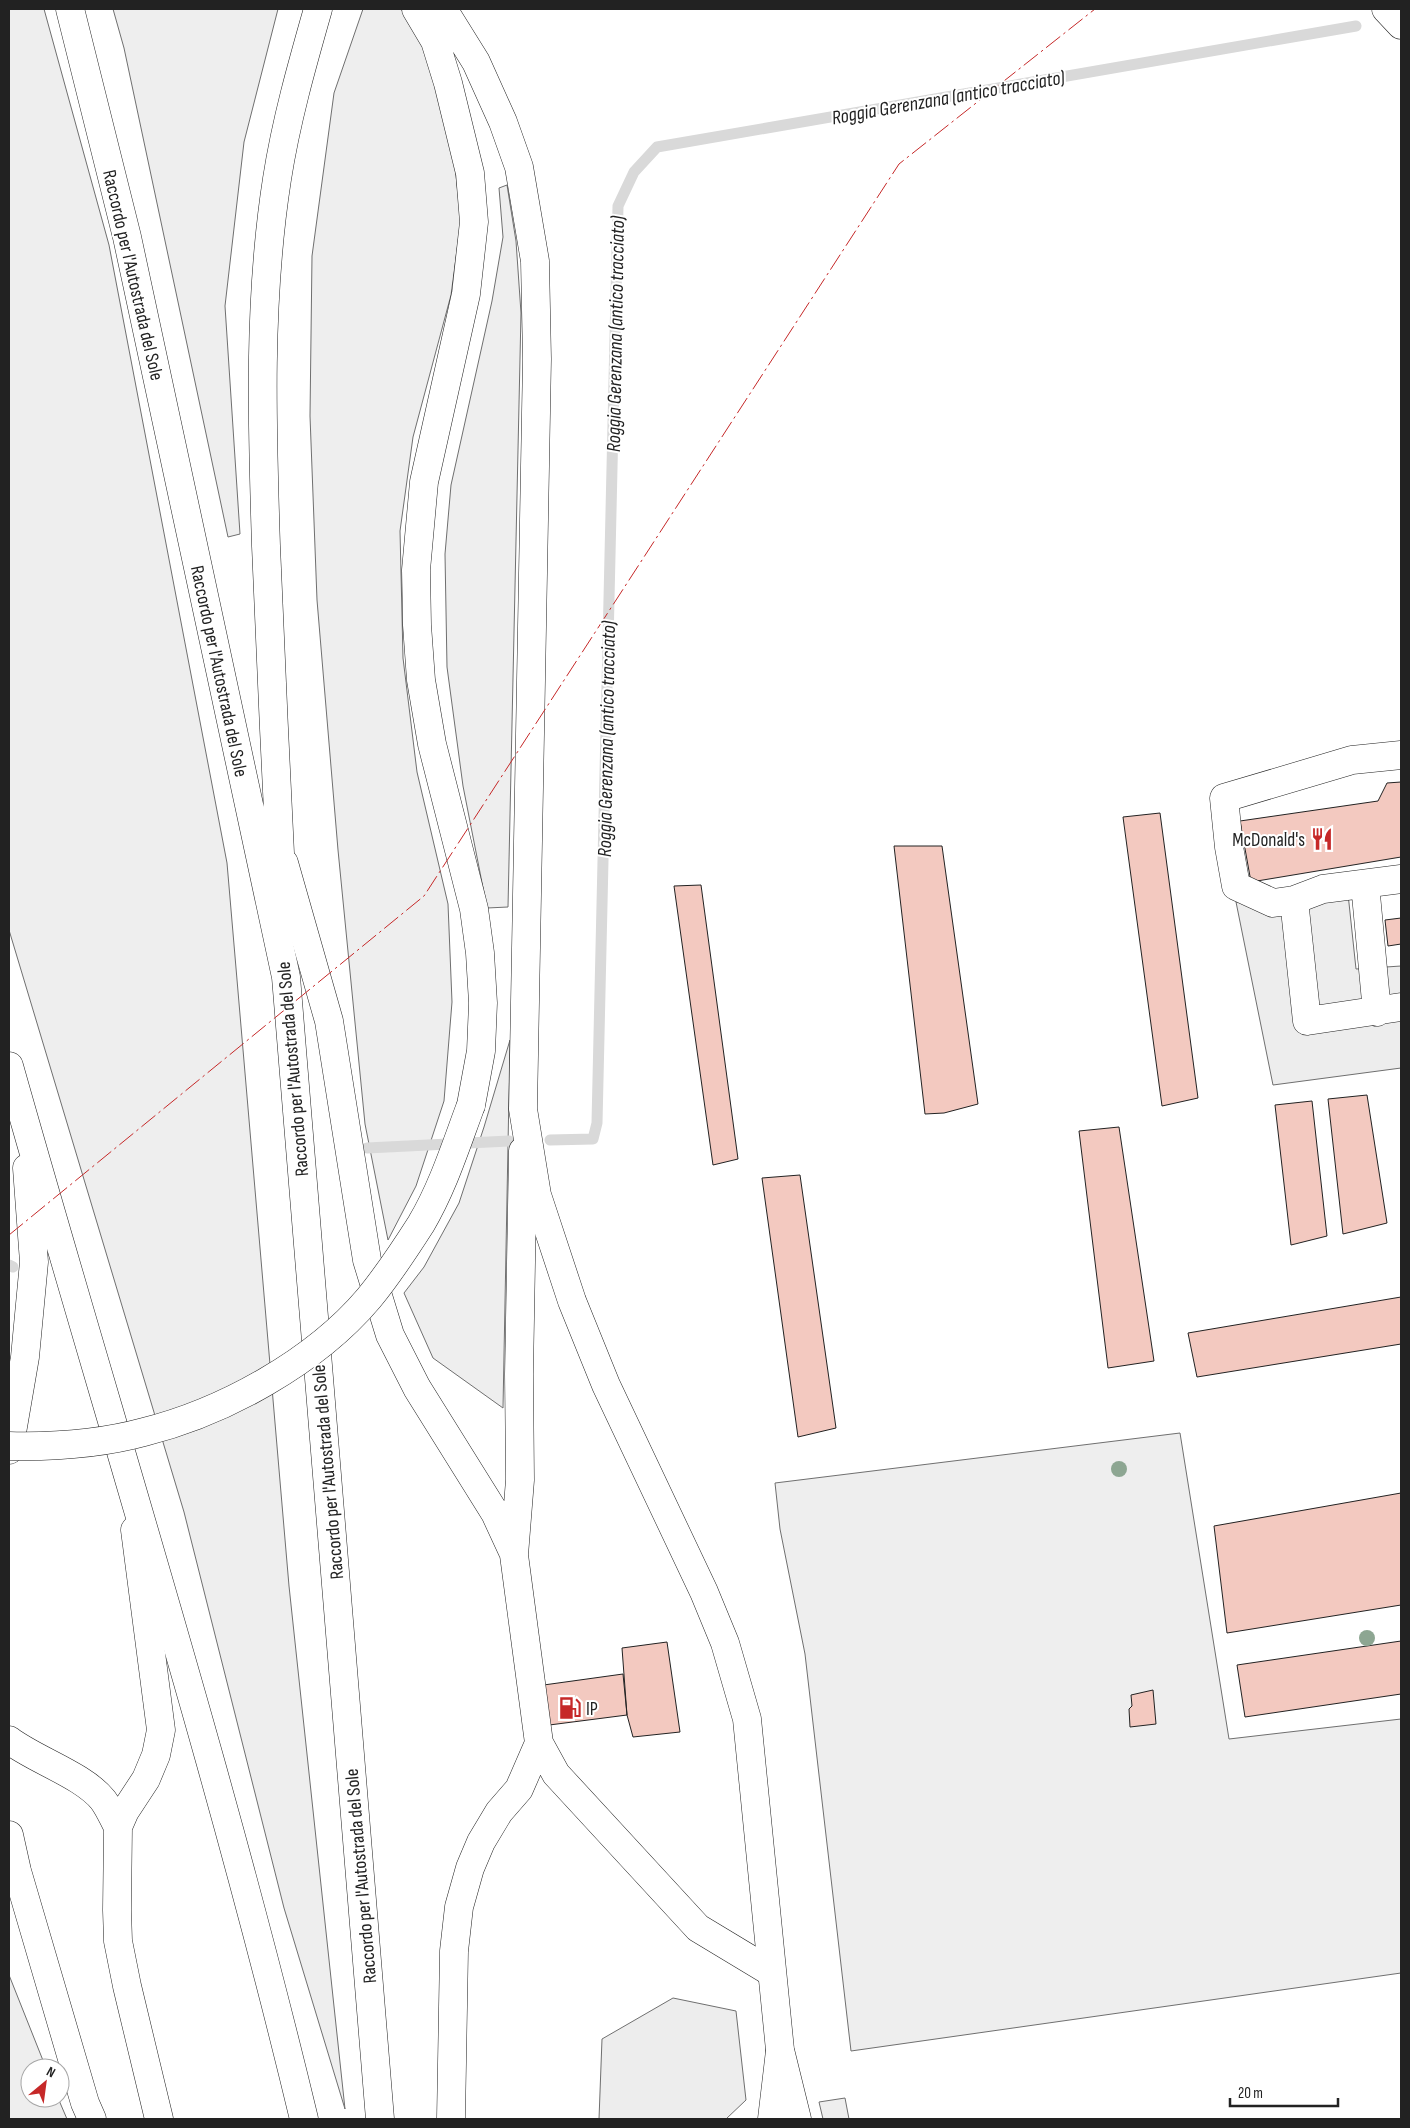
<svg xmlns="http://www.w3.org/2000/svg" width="1410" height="2128" viewBox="0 0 1410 2128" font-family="'Sofia Sans Condensed',sans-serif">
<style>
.green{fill:#eee;stroke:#6f6f6f}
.parking{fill:#ededed;stroke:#6f6f6f}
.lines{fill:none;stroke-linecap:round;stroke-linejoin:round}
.stream{stroke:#d9d9d9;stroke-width:11}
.building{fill:#f3c9c0;stroke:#222}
.minor-casing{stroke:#222;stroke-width:29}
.highway-casing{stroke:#222;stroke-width:29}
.minor{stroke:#fff;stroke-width:28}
.highway{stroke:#fff;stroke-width:28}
.highway-bridge-casing{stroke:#222;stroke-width:29;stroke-linecap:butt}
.highway-bridge{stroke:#fff;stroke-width:28}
.power{stroke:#c62828;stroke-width:1;stroke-dasharray:18 4 2.5 4;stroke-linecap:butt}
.tree{fill:#8da692}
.labels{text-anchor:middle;stroke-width:4;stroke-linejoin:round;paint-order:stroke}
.street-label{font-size:19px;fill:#222;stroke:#fff}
.poi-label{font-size:19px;fill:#222;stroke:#fff;text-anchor:end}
.water-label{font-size:20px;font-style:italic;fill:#222;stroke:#fff}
</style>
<rect width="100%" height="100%" fill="#fff"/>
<path class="green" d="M9 9H44L109 245 227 863 289 1586 345 2109 284 1908 184 1512 9 930Z
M113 9H278L244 142 225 306 240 534 228 537 124 48Z
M363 9H401L412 25 433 65 453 149 461 220 451 295 413 437 400 531 403 658 417 772 448 904 452 1002 444 1101 416 1186 388 1240 365 1124 338 850 317 600 310 416 312 256 334 93Z
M507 185 516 241 521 313 508 907 487 908 463 786 447 667 445 554 451 485 492 301 503 237 499 188Z
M510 1040 503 1408 433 1358 404 1293 424 1267 459 1203 484 1127Z
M1180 1433 1229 1739 1401 1719V1973L851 2051 805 1654 780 1529 775 1483Z
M9 1975 46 2068H30V2098H58L67 2119H9Z
M845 2098 849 2119H823L819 2102Z"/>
<path class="parking" d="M1346 875 1356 969 1401 966V1068L1273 1085 1236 902Z
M673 1998 736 2011 746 2100 726 2119H599L602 2039Z"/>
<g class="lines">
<path class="stream" d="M550 1140 593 1139 597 1123 618 206 634 172 657 147 1356 26
M367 1148 509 1141
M9 1265 13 1267"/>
</g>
<path class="building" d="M1401 782V857L1251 882 1240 821 1378 801 1387 783Z
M1160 813 1198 1098 1162 1106 1123 817Z
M894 846H942L978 1104 944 1113 925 1114Z
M701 885 738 1159 713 1165 674 886Z
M1401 918V944L1388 946 1385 920Z
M1367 1095 1387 1223 1343 1234 1328 1099Z
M1312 1101 1327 1236 1291 1245 1275 1105Z
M1119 1127 1154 1361 1108 1368 1079 1131Z
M800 1175 836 1428 798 1437 762 1178Z
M1401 1297V1344L1197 1377 1188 1333Z
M1401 1493V1605L1227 1633 1214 1526Z
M1401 1641V1694L1245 1717 1237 1665Z
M667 1642 680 1732 633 1737 627 1715 622 1648Z
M623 1674 627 1715 526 1728 522 1688Z
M1153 1690 1156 1724 1130 1727 1129 1709 1132 1706 1131 1695Z"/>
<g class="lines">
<defs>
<path id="minor" d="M1386 9 1401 25
M284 863 329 1021 367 1260 390 1335 417 1388 495 1513 513 1552
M1401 879 1323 889 1294 900 1307 1021 1401 1007
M1365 884 1377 1012
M1294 900 1273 903 1236 886 1229 847 1224 798 1352 760 1401 755
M523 1151 519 1374 520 1480 514 1555 539 1743 556 1774 698 1928 771 1972
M135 1530 161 1730 156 1755 146 1779 125 1811 118 1827 117 1910 118 1941 127 1986 159 2119
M9 1740C35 1760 83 1775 103 1800 109 1808 113 1818 118 1827
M451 2119 454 1951 459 1907 470 1868 481 1842 499 1812 519 1789 539 1743
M772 2119 780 2051"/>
<path id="highway" d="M70 9 127 237 286 977 380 2119
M416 9 435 41 448 83 470 173 474 222 466 294 424 482 416 570 417 625 421 680 432 744 474 909 480 953 483 1003 481 1051 471 1105
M443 9 476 62 503 122 519 167 535 261 537 359 523 1109 537 1195 572 1301 606 1385 704 1592 725 1643 747 1719 780 2050 797 2119
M282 895C276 779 271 662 266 546 262 424 258 300 277 179 286 121 302 65 318 9
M9 1066C108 1417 219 1765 304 2119
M9 1450 25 1357 34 1262 27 1168
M9 1835 17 1871 85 2103 92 2119"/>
</defs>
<use href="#minor" class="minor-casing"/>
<use href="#highway" class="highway-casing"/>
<use href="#minor" class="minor"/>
<use href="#highway" class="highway"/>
<defs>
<path id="highway-bridge" d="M9 1446C54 1447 100 1444 144 1432 224 1412 315 1362 369 1298 388 1275 405 1249 421 1224 443 1187 456 1145 471 1105"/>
</defs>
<use href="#highway-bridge" class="highway-bridge-casing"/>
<use href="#highway-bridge" class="highway-bridge"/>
<path class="power" d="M9 1235 424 896 899 164 1095 9"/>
</g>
<g class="tree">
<circle cx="1119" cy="1469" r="8"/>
<circle cx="1367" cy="1638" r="8"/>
</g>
<defs>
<symbol id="restaurant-bare" viewBox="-9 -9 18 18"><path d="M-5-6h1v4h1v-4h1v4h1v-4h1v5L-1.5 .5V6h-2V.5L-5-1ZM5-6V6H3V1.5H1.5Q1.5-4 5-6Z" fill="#c62828" stroke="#fff" stroke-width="2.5" paint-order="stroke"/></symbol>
<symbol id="fuel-bare" viewBox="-9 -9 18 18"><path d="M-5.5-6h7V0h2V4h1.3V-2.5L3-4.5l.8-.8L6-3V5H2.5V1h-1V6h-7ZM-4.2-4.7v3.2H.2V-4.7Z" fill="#c62828" stroke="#fff" stroke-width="2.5" paint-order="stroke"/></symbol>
</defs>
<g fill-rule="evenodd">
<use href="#restaurant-bare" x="1306" y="823" width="32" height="32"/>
<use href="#fuel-bare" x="554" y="1692" width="32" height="32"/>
</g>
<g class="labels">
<g class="street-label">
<text transform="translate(134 275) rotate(77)" y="7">Raccordo per l'Autostrada del Sole</text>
<text transform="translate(220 671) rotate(78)" y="7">Raccordo per l'Autostrada del Sole</text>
<text transform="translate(292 1069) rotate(-95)" y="7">Raccordo per l'Autostrada del Sole</text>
<text transform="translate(327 1472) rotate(-95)" y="7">Raccordo per l'Autostrada del Sole</text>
<text transform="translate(360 1876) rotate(-95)" y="7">Raccordo per l'Autostrada del Sole</text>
</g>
<g class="poi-label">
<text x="1305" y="846">McDonald's</text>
<text x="586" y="1715" text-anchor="start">IP</text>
</g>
<g class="water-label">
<text transform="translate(948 97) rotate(-10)" y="7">Roggia Gerenzana (antico tracciato)</text>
<text transform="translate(615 334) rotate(-89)" y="7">Roggia Gerenzana (antico tracciato)</text>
<text transform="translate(606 739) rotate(-89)" y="7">Roggia Gerenzana (antico tracciato)</text>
</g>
</g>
<rect width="1410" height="2128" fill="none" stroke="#222222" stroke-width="20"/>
<g transform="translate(45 2083) rotate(29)"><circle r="24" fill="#ffffff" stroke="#a7a7a7"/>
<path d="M0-4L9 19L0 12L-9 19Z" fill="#c62828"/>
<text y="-8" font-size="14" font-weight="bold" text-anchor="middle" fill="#222222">N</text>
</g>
<path d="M1230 2098v8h108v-8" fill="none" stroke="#222222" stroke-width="2.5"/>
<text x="1238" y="2098" font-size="15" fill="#222222" stroke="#ffffff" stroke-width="4" paint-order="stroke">20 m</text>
</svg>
